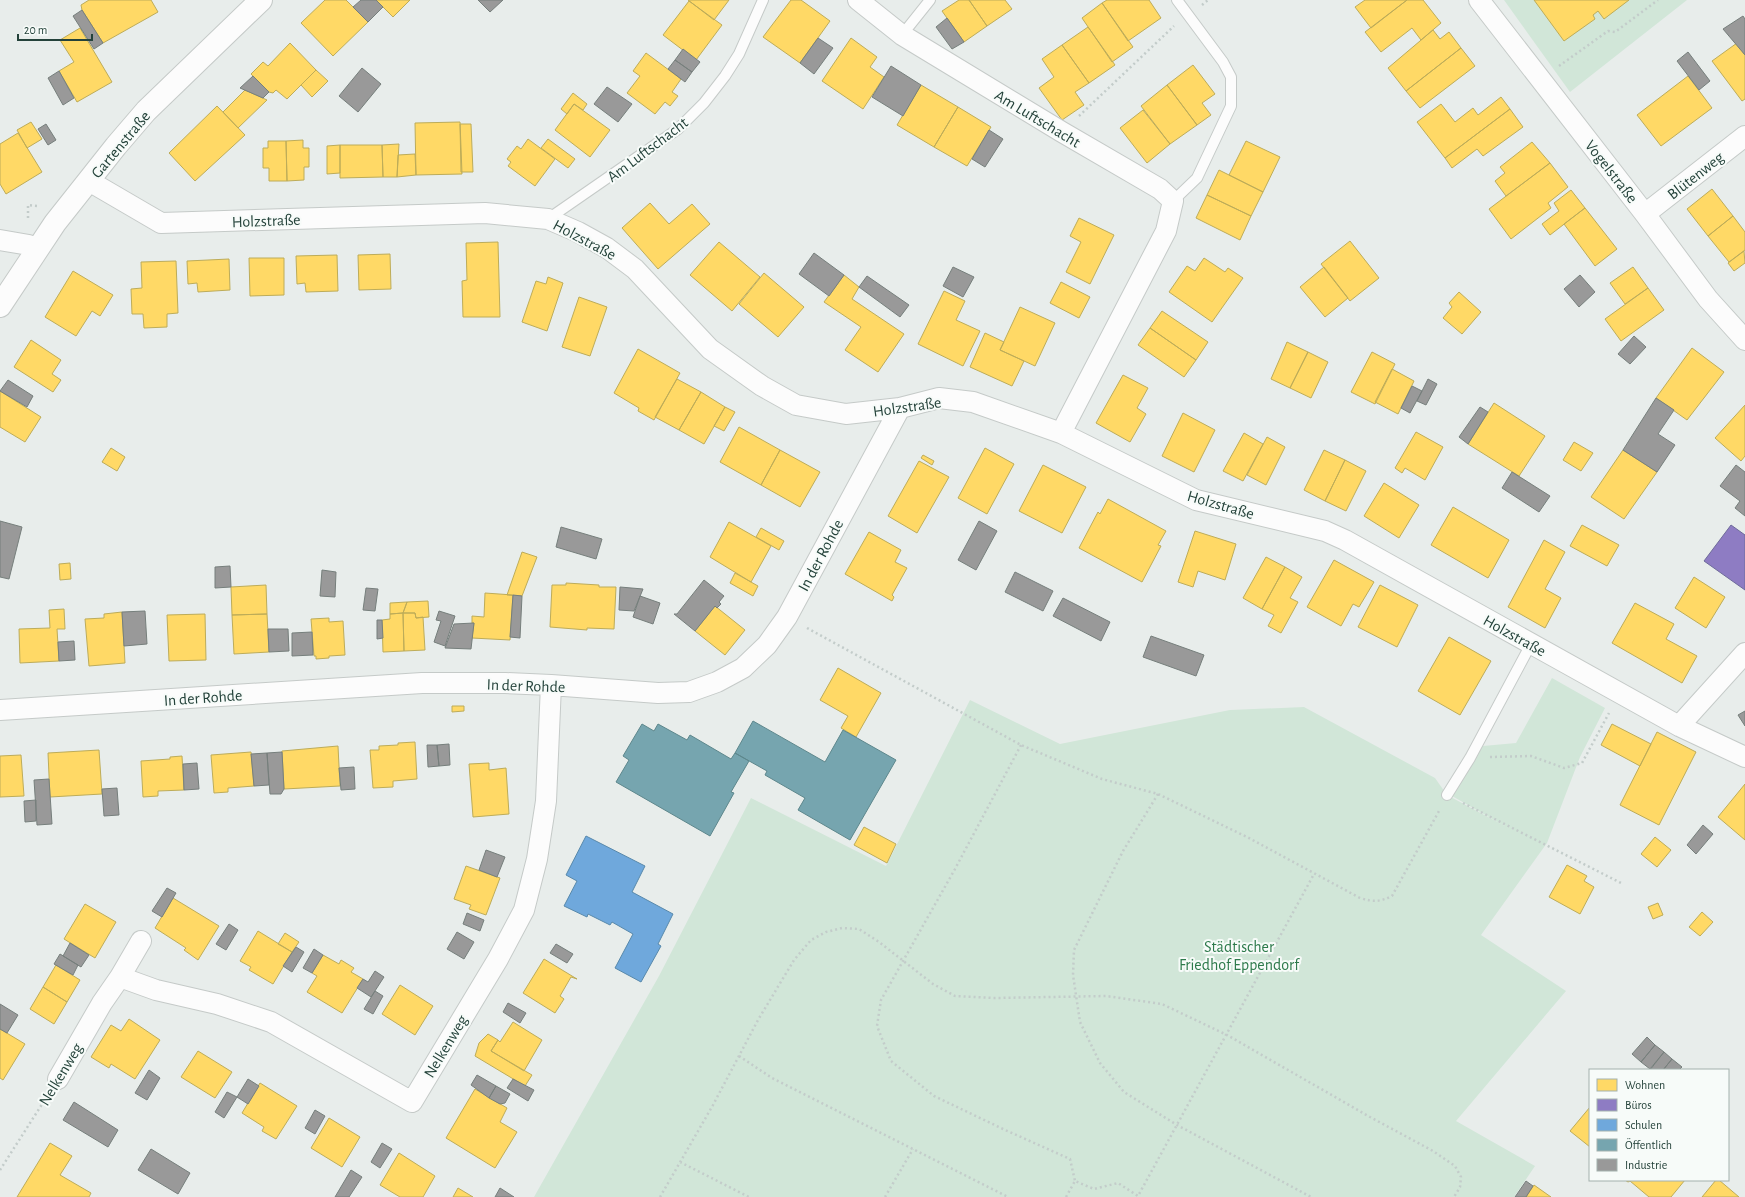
<svg xmlns="http://www.w3.org/2000/svg" width="1745" height="1197" viewBox="0 0 1745 1197" font-family="'Alegreya Sans',sans-serif">
<style>
.green{fill:#d1e6d8}
.homes{fill:#ffd966;stroke:#bdac59}
.offices{fill:#8e7cc3;stroke:#6e6b9a}
.schools{fill:#6fa8dc;stroke:#5889ab}
.public{fill:#76a5af;stroke:#5d878c}
.industry{fill:#999;stroke:#767f7c}
.lines{fill:none;stroke-linecap:round;stroke-linejoin:round}
.service-casing{stroke:#c5cac8;stroke-width:12}
.minor-casing{stroke:#c5cac8;stroke-width:22}
.tertiary-casing{stroke:#c5cac8;stroke-width:24}
.path{stroke:#c3ccca;stroke-width:2.5;stroke-dasharray:2 3;stroke-linecap:butt}
.service{stroke:#fcfcfc;stroke-width:10}
.minor{stroke:#fcfcfc;stroke-width:20}
.tertiary{stroke:#fcfcfc;stroke-width:22}
.labels{text-anchor:middle;stroke-width:4;stroke-linejoin:round;paint-order:stroke}
.street-label{font-size:16px;fill:#24423a;stroke:#f7fbf9}
.park-label{font-size:16px;fill:#2d7a4b;stroke:#f7fbf9}
</style>
<rect width="100%" height="100%" fill="#e8edeb"/>
<path class="green" d="M1504 0H1687L1570 92Z
M1552 678 1605 708 1580 757 1547 843 1481 935 1566 991 1456 1121 1535 1166 1514 1197H534L659 976 751 798 886 866 970 700 1060 744 1230 710 1304 707 1435 778 1447 795 1505 826 1452 796 1483 746 1516 743Z"/>
<path class="homes" d="M89 0H151L158 12 103 43 82 10 81 5Z
M325 0H346L368 22 333 56 301 23Z
M376 0H410L393 17Z
M688 0H729L714 20Z
M791 0H801L830 21 800 63 763 37Z
M959 0H969L987 26 964 42 942 11Z
M969 0H1005L1012 9 987 26Z
M1107 0H1149L1161 18 1128 41 1102 3Z
M1365 0H1407L1371 28 1355 7Z
M1407 0H1423L1441 23 1421 40 1412 28 1381 52 1365 32Z
M1534 0H1629L1604 19 1598 11 1593 15 1595 19 1564 41Z
M689 1 722 25 696 60 663 35Z
M1102 3 1133 47 1112 62 1082 18Z
M1088 27 1115 65 1089 83 1062 45Z
M80 28 112 82 77 102 59 71 74 62 60 40Z
M1433 30 1440 39 1449 32 1461 48 1406 91 1388 68Z
M851 38 877 57 870 67 884 77 863 109 822 81Z
M290 43 316 70 287 99 276 90 273 93 269 92 251 74 263 62 268 66Z
M1737 43 1745 55V99L1742 101 1712 61Z
M1062 45 1089 83 1075 92 1084 105 1062 120 1039 88 1054 77 1042 59Z
M1461 48 1475 66 1420 108 1406 91Z
M646 53 681 79 672 92 678 96 670 106 665 102 655 114 627 93 640 76 633 71Z
M1193 65 1215 94 1202 103 1211 115 1197 125 1167 85Z
M316 70 328 81 312 97 301 85Z
M1688 76 1712 108 1661 146 1637 115Z
M921 85 958 107 934 147 897 125Z
M1167 85 1197 125 1170 144 1141 106Z
M245 90 267 100 238 128 223 112Z
M573 93 587 104 583 110 574 104 567 114 561 109Z
M1501 97 1510 109 1445 158 1417 122 1441 104 1455 122 1473 108 1478 115Z
M574 104 610 130 590 157 555 130Z
M217 106 245 135 195 181 169 153Z
M958 107 991 127 967 166 934 147Z
M1510 109 1523 127 1483 156 1477 149 1452 168 1445 158Z
M1143 110 1170 144 1147 163 1120 128Z
M31 122 42 139 27 148 17 130Z
M460 122 462 174 416 175 415 123Z
M460 124H471L473 172H461Z
M18 133 42 172 6 194 0 184V144Z
M528 139 555 159 535 186 508 166 511 162 507 159 517 146 521 149Z
M548 139 575 159 568 168 541 148Z
M303 140V148H309V167H304V180L287 181 286 141Z
M268 141H286L287 181H269V168H263V148H268Z
M1246 141 1280 157 1263 192 1229 175Z
M1532 142 1550 163 1506 196 1495 181 1505 173 1500 167Z
M399 144 397 177H383L382 145Z
M340 145H382L383 177 340 178Z
M340 145V173L327 174V146Z
M415 154 416 175 397 177 398 155Z
M1550 163 1568 187 1548 203 1551 208 1511 239 1489 209Z
M1219 170 1263 192 1251 216 1207 195Z
M1712 189 1733 216 1708 236 1687 209Z
M1571 190 1585 208 1550 235 1542 224 1559 211 1554 203Z
M1207 195 1251 216 1240 240 1196 218Z
M650 203 669 224 692 204 710 224 658 269 622 228Z
M1585 208 1617 249 1595 266 1564 224Z
M1733 216 1745 232V250L1729 262 1708 236Z
M1079 218 1114 235 1090 284 1066 272 1081 242 1070 236Z
M1350 241 1379 278 1350 301 1321 264Z
M498 242 500 317H463L462 281 467 280 466 243Z
M719 242 760 277 732 311 690 275Z
M1744 251 1745 263 1734 271 1728 263Z
M390 254 391 289 359 290 358 255Z
M337 255 338 291 306 292 305 283 297 284 296 256Z
M249 258H284V295L250 296Z
M1204 258 1225 272 1228 268 1243 278 1212 322 1169 292 1187 266 1195 271Z
M229 259 230 290 198 292 197 283 188 284 187 261Z
M176 261 178 313 167 314V327L144 328 143 314H132L131 289 142 288 141 262Z
M1324 267 1348 298 1325 317 1300 287Z
M1633 267 1648 288 1625 304 1610 283Z
M73 271 113 295 100 316 92 311 76 336 45 317Z
M764 273 804 307 778 337 739 304Z
M844 275 859 287 852 299 904 334 878 372 845 350 861 327 824 302Z
M548 277 563 283 547 331 522 322 536 281 546 284Z
M1061 282 1090 297 1079 318 1050 303Z
M1648 288 1664 310 1621 341 1605 319Z
M944 291 965 301 956 320 980 331 963 366 918 344Z
M1459 292 1481 312 1462 334 1443 318 1452 307 1449 303Z
M579 297 607 307 590 356 562 347Z
M1020 307 1055 323 1035 366 1000 350Z
M1162 311 1208 342 1196 360 1150 328Z
M1150 328 1196 360 1184 377 1138 345Z
M985 333 1004 342 1000 350 1024 361 1012 386 970 367Z
M31 340 61 360 52 374 61 380 53 392 14 367Z
M1287 342 1308 352 1290 388 1271 379Z
M1692 348 1724 372 1687 420 1656 398Z
M638 349 680 373 654 420 638 411 639 408 614 393Z
M1308 352 1328 362 1311 398 1290 388Z
M1372 352 1395 364 1375 404 1351 392Z
M1392 369 1414 381 1398 414 1375 402Z
M1123 375 1148 388 1137 408 1146 414 1130 442 1096 423Z
M677 379 701 392 679 430 655 417Z
M0 391 41 417 25 442 0 427Z
M701 392 725 407 704 444 679 430Z
M1494 403 1545 436 1519 476 1468 444Z
M1745 405V456L1741 461 1715 438Z
M725 407 735 412 724 431 714 426Z
M1183 413 1215 430 1194 472 1162 456Z
M739 427 780 450 761 485 720 462Z
M1416 432 1443 447 1425 480 1405 468 1402 473 1395 468Z
M1244 433 1263 444 1243 481 1223 471Z
M1267 437 1285 447 1266 485 1247 475Z
M1574 442 1593 453 1581 471 1563 460Z
M111 448 125 457 117 471 102 462Z
M985 448 1014 464 987 514 958 498Z
M780 450 820 472 800 507 761 485Z
M1324 450 1345 460 1325 501 1304 490Z
M1623 450 1657 472 1624 519 1591 497Z
M923 455 934 461 932 465 921 458Z
M1345 460 1366 471 1346 511 1325 501Z
M919 461 949 477 917 533 888 516Z
M1043 465 1086 487 1062 533 1019 511Z
M1384 483 1419 505 1399 538 1364 516Z
M1108 499 1166 531 1158 545 1161 546 1142 582 1079 548 1098 512 1100 514Z
M1453 507 1509 540 1488 578 1431 545Z
M729 522 771 546 751 582 710 557Z
M1582 525 1619 545 1607 566 1570 546Z
M761 528 784 541 779 550 756 537Z
M1195 531 1236 544 1225 580 1198 571 1193 587 1178 582Z
M869 532 901 550 895 562 907 568 892 595 894 597 892 601 845 574Z
M1544 540 1565 552 1545 589 1561 598 1545 628 1508 607Z
M522 552 537 557 522 596 507 595Z
M1266 557 1285 567 1262 609 1243 598Z
M1334 560 1374 582 1359 607 1353 604 1341 626 1307 607Z
M70 563 71 579 60 580 59 564Z
M1285 567 1302 577 1290 598 1298 602 1281 633 1268 626 1274 615 1262 609Z
M735 573 758 586 753 596 730 583Z
M1694 577 1725 597 1706 628 1675 608Z
M566 583 599 585V587H616L614 629 587 628V630L550 627 552 585H566Z
M266 585 267 614 232 615 231 587Z
M1380 585 1418 605 1397 647 1358 627Z
M485 593 513 595 510 640 472 638 474 623H472V616L484 617Z
M428 601 429 617 416 618 415 613H403L407 602Z
M407 602 403 613 390 614V603Z
M1635 603 1674 624 1666 639 1697 656 1682 683 1612 643Z
M715 606 745 630 725 655 695 631Z
M64 609 65 629H57L59 661 20 663 19 629 50 628 49 610Z
M122 612 125 663 89 666 85 619 104 618V614Z
M403 613H415L416 618 423 617 425 650 404 651Z
M403 613 404 651 383 652 382 620 390 619V614Z
M205 614 206 660 169 661 167 615Z
M267 614 269 652 234 654 232 615Z
M329 618V622L343 621 345 655 329 656V658L316 659V656H314L311 619Z
M1449 637 1491 661 1460 715 1418 691Z
M838 668 881 693 856 737 841 728 848 716 820 700Z
M452 706H464V711L452 712Z
M1612 724 1651 744 1640 766 1601 745Z
M1657 732 1696 752 1659 825 1620 805Z
M415 742 417 779 393 781V787L373 788 370 750H379V746L398 745V743Z
M338 746 340 786 284 789 282 751Z
M99 750 102 794 50 797 48 753Z
M251 752 254 786 228 788V792L214 793 211 755Z
M21 755 24 796 0 797V756Z
M182 756 184 790 158 791V796L143 797 141 761 170 759V757Z
M489 763V770L506 768 509 814 473 817 469 764Z
M1745 784V840L1718 817Z
M864 827 896 844 887 863 854 845Z
M1655 837 1671 850 1657 867 1641 854Z
M1567 865 1587 876 1584 881 1594 887 1580 914 1549 897Z
M466 866 500 878 486 915 469 909 471 905 454 899Z
M173 898 219 926 198 960 184 950 186 948 155 928Z
M1658 903 1663 915 1653 919 1648 907Z
M85 904 116 922 95 958 64 939Z
M1702 912 1713 922 1700 936 1689 927Z
M258 931 292 952 273 984 249 970 251 967 240 961Z
M285 933 299 942 292 952 278 944Z
M323 955 339 964 341 960 354 968 351 972 363 979 342 1013 307 992 317 976 312 973Z
M544 959 577 979 571 977 560 996 564 999 555 1013 523 993Z
M56 965 80 980 67 1002 43 987Z
M400 985 433 1006 415 1035 382 1014Z
M43 987 67 1002 54 1024 30 1009Z
M129 1019 160 1040 135 1079 111 1064 109 1068 91 1057 111 1025 121 1031Z
M513 1022 542 1040 524 1071 491 1051 498 1040 500 1042Z
M0 1029 25 1044 3 1080 0 1078Z
M488 1034 498 1040 491 1051 532 1075 525 1086 475 1056 479 1043Z
M198 1051 232 1072 215 1098 181 1077Z
M260 1083 297 1106 276 1139 262 1131 264 1127 242 1113Z
M475 1089 507 1108 500 1122 517 1132 495 1168 446 1138Z
M1590 1107V1147L1570 1131Z
M329 1118 360 1137 342 1167 311 1148Z
M50 1143 72 1156 60 1175 91 1193 89 1197H17Z
M399 1153 435 1176 423 1197H400L380 1185Z
M1625 1180H1685L1671 1197H1649L1630 1181 1628 1182Z
M1716 1180H1719L1739 1197H1702Z
M1534 1185 1551 1197H1526Z
M458 1188 473 1197H453Z"/>
<path class="offices" d="M1731 525 1745 535V590L1704 561Z"/>
<path class="schools" d="M586 836 645 866 632 892 673 914 658 944 661 946 641 982 615 968 633 934 612 922 610 925 588 914 587 917 564 906 577 881 566 875Z"/>
<path class="public" d="M753 721 825 762 843 730 896 760 850 840 798 810 805 798 765 775 767 771 735 753Z
M642 724 654 731 658 724 687 740 690 735 731 759 735 753 749 761 731 792 734 793 710 836 616 782 629 760 623 756Z"/>
<path class="industry" d="M361 0H376L383 7 368 22 353 7Z
M478 0H503L490 12Z
M82 10 103 43 94 49 73 16Z
M1743 16 1745 19V55L1723 29Z
M947 18 964 42 952 49 936 27Z
M818 38 833 48 814 74 800 63Z
M683 49 700 62 692 72 675 60Z
M1688 52 1710 81 1699 90 1677 61Z
M675 60 692 72 685 82 668 69Z
M891 66 921 85 903 116 872 97Z
M362 68 381 84 358 112 339 96Z
M59 71 74 98 63 105 48 78Z
M253 76 269 92 263 98 240 88Z
M607 87 632 104 618 122 594 104Z
M46 124 56 140 48 145 38 129Z
M989 130 1003 139 985 167 972 159Z
M814 253 844 275 829 296 799 274Z
M953 267 974 277 963 297 943 286Z
M1580 275 1595 292 1579 307 1564 289Z
M867 276 909 305 900 317 859 287Z
M1634 336 1646 347 1630 364 1618 354Z
M1428 379 1437 384 1426 405 1417 401Z
M8 380 33 396 27 407 0 391Z
M1412 386 1422 391 1410 413 1401 408Z
M1656 398 1674 410 1658 434 1675 445 1657 472 1623 450Z
M1480 407 1488 412 1468 444 1459 437Z
M1736 465 1745 472V516L1735 508 1740 501 1720 486Z
M1512 472 1550 496 1539 512 1502 488Z
M0 521 22 527 9 579 0 577Z
M979 521 997 531 976 570 958 560Z
M561 527 602 539 596 559 556 547Z
M230 566 231 587 215 588V567Z
M322 570 336 572 335 597 320 596Z
M1015 572 1053 591 1043 611 1005 592Z
M704 580 724 596 719 602 721 604 717 608 715 606 695 631 674 614H677Z
M620 587 643 589 634 611 619 610Z
M366 588 378 589 375 611 363 610Z
M513 595 522 596 520 638 510 637Z
M640 596 660 603 653 624 633 617Z
M1063 598 1110 622 1101 641 1053 616Z
M145 611 147 644 124 646 122 612Z
M439 611 455 616 445 646 434 642 441 621 436 620Z
M377 620H382L383 638 377 639Z
M474 623 471 649 445 648 454 624Z
M268 629H288L289 651 269 652Z
M312 632 313 655 292 656V633Z
M1151 636 1204 655 1196 676 1143 657Z
M74 641 75 660 59 661 58 642Z
M1745 711V726L1738 715Z
M449 744 450 765 439 766 437 745Z
M427 745H437L439 766 428 767Z
M282 752 284 789 281 794H270L267 753Z
M267 753 269 785 254 786 251 754Z
M197 763 199 789 184 790 183 764Z
M354 767 355 789 341 790 339 768Z
M49 779 52 824 37 825 34 780Z
M117 788 119 815 104 816 102 789Z
M36 800V821L25 822 24 801Z
M1703 825 1713 834 1696 854 1687 845Z
M486 850 505 857 497 877 479 870Z
M167 888 176 893 162 917 152 911Z
M467 913 484 920 480 931 463 924Z
M229 924 238 930 226 950 216 944Z
M457 932 474 942 464 959 447 949Z
M70 943 89 955 81 967 63 956Z
M556 944 573 954 567 963 550 953Z
M296 947 304 952 292 972 283 966Z
M314 949 323 955 312 973 303 968Z
M60 954 78 965 73 975 54 964Z
M375 971 384 977 371 997 357 988 363 979 368 982Z
M375 991 383 996 373 1014 364 1009Z
M508 1003 526 1013 520 1023 503 1012Z
M0 1004 18 1015 7 1033 0 1029Z
M1647 1037 1655 1045 1641 1062 1632 1054Z
M1655 1045 1664 1052 1650 1069 1641 1062Z
M1664 1052 1672 1059 1663 1070H1650Z
M1672 1059 1682 1067 1679 1070H1663Z
M149 1070 160 1078 147 1100 135 1093Z
M477 1075 496 1086 489 1098 471 1085Z
M248 1079 259 1086 248 1104 237 1097Z
M513 1079 534 1090 528 1101 507 1088Z
M496 1086 510 1094 505 1103 500 1104 489 1098Z
M227 1092 237 1097 224 1118 215 1112Z
M74 1102 118 1130 108 1147 63 1120Z
M315 1110 325 1116 315 1134 305 1128Z
M382 1143 392 1149 380 1168 371 1162Z
M151 1149 190 1173 178 1194 138 1170Z
M351 1170 362 1177 349 1197H335Z
M1526 1181 1533 1186 1526 1197H1515Z
M500 1188 514 1197H495Z"/>
<g class="lines">
<defs>
<path id="service" d="M902 35 930 0
M1173 201 1197 178 1231 106V77L1223 62 1177 0
M548 219 678 129 704 103 725 76 739 54 763 0
M1447 795 1470 758 1531 644"/>
<path id="minor" d="M858 0 902 35 1062 132 1160 189 1173 201 1166 231 1061 433
M1479 0 1645 214 1708 299 1745 340
M89 181 161 223 485 213 548 219 578 232 607 248 635 269 710 349 762 386 796 405 846 414 900 408 939 398 973 402 1061 433 1196 500 1325 531 1345 540 1679 726 1745 757
M1645 214 1745 136
M0 240 29 245 36 252
M0 710 422 683H505L551 685 658 693 689 692 717 682 743 668 767 645 787 617 900 408
M1679 726 1745 653
M120 977 141 941
M58 1079 102 1003 120 977 156 990 217 1004 271 1022 412 1102 498 959 524 910 537 859 546 801 551 685"/>
<path id="tertiary" d="M0 306 55 223 116 146 146 111 261 0"/>
</defs>
<use href="#service" class="service-casing"/>
<use href="#minor" class="minor-casing"/>
<use href="#tertiary" class="tertiary-casing"/>
<path class="path" d="M1202 5 1208 0
M1559 66 1608 31 1615 32 1658 0
M1079 116 1174 26
M28 218V205L38 206
M807 628 1021 745 1102 779 1158 794 1247 837 1360 898C1373 902 1380 902 1392 896L1439 811
M1021 745 955 869 881 1000 877 1026 891 1061 934 1096 1003 1129 1070 1159 1075 1181
M1490 757 1531 756 1564 768 1582 763 1609 713
M1158 794 1123 851 1074 950 1073 975 1080 1022 1100 1063 1124 1092 1177 1125 1311 1197
M1463 803 1623 884
M739 1056 772 1078 1008 1197
M680 1162 749 1197
M0 1170 46 1098
M660 1197 713 1105 758 1020 794 960 811 940 826 932 842 928 859 929 879 942 933 984 955 996 994 998 1106 996 1162 1004 1227 1035 1370 1117 1433 1151 1455 1166 1461 1177 1460 1187 1454 1197
M885 1197 913 1149
M1066 1197 1075 1181 1094 1189 1118 1183 1138 1196 1314 874"/>
<use href="#service" class="service"/>
<use href="#minor" class="minor"/>
<use href="#tertiary" class="tertiary"/>
</g>
<g class="labels">
<g class="street-label">
<text transform="translate(1038 118) rotate(31)" y="6">Am Luftschacht</text>
<text transform="translate(120 144) rotate(-50)" y="6">Gartenstraße</text>
<text transform="translate(647 149) rotate(-37)" y="6">Am Luftschacht</text>
<text transform="translate(1612 171) rotate(52)" y="6">Vogelstraße</text>
<text transform="translate(1695 175) rotate(-38)" y="6">Blütenweg</text>
<text transform="translate(266 220) rotate(-2)" y="6">Holzstraße</text>
<text transform="translate(585 239) rotate(28)" y="6">Holzstraße</text>
<text transform="translate(907 406) rotate(-8)" y="6">Holzstraße</text>
<text transform="translate(1221 504) rotate(16)" y="6">Holzstraße</text>
<text transform="translate(820 555) rotate(-62)" y="6">In der Rohde</text>
<text transform="translate(1515 635) rotate(29)" y="6">Holzstraße</text>
<text transform="translate(526 685) rotate(2)" y="6">In der Rohde</text>
<text transform="translate(203 697) rotate(-4)" y="6">In der Rohde</text>
<text transform="translate(445 1046) rotate(-59)" y="6">Nelkenweg</text>
<text transform="translate(60 1074) rotate(-59)" y="6">Nelkenweg</text>
</g>
<g class="park-label">
<text x="1239" y="952">Städtischer<tspan x="1239" dy="18">Friedhof Eppendorf</tspan></text>
</g>
</g>
<rect x="1589" y="1069" width="140" height="112" fill="#f7fbf9" stroke="#a3b1ad"/>
<rect x="1597" y="1079" width="20" height="12" fill="#ffd966" stroke="#a3b1ad"/>
<text x="1625" y="1089" font-size="12" fill="#24423a">Wohnen</text>
<rect x="1597" y="1099" width="20" height="12" fill="#8e7cc3" stroke="#a3b1ad"/>
<text x="1625" y="1109" font-size="12" fill="#24423a">Büros</text>
<rect x="1597" y="1119" width="20" height="12" fill="#6fa8dc" stroke="#a3b1ad"/>
<text x="1625" y="1129" font-size="12" fill="#24423a">Schulen</text>
<rect x="1597" y="1139" width="20" height="12" fill="#76a5af" stroke="#a3b1ad"/>
<text x="1625" y="1149" font-size="12" fill="#24423a">Öffentlich</text>
<rect x="1597" y="1159" width="20" height="12" fill="#999999" stroke="#a3b1ad"/>
<text x="1625" y="1169" font-size="12" fill="#24423a">Industrie</text>
<path d="M18 34v6h74v-6" fill="none" stroke="#24423a" stroke-width="2"/>
<text x="24" y="34" font-size="12" fill="#24423a" stroke="#f7fbf9" stroke-width="3" paint-order="stroke">20 m</text>
</svg>
